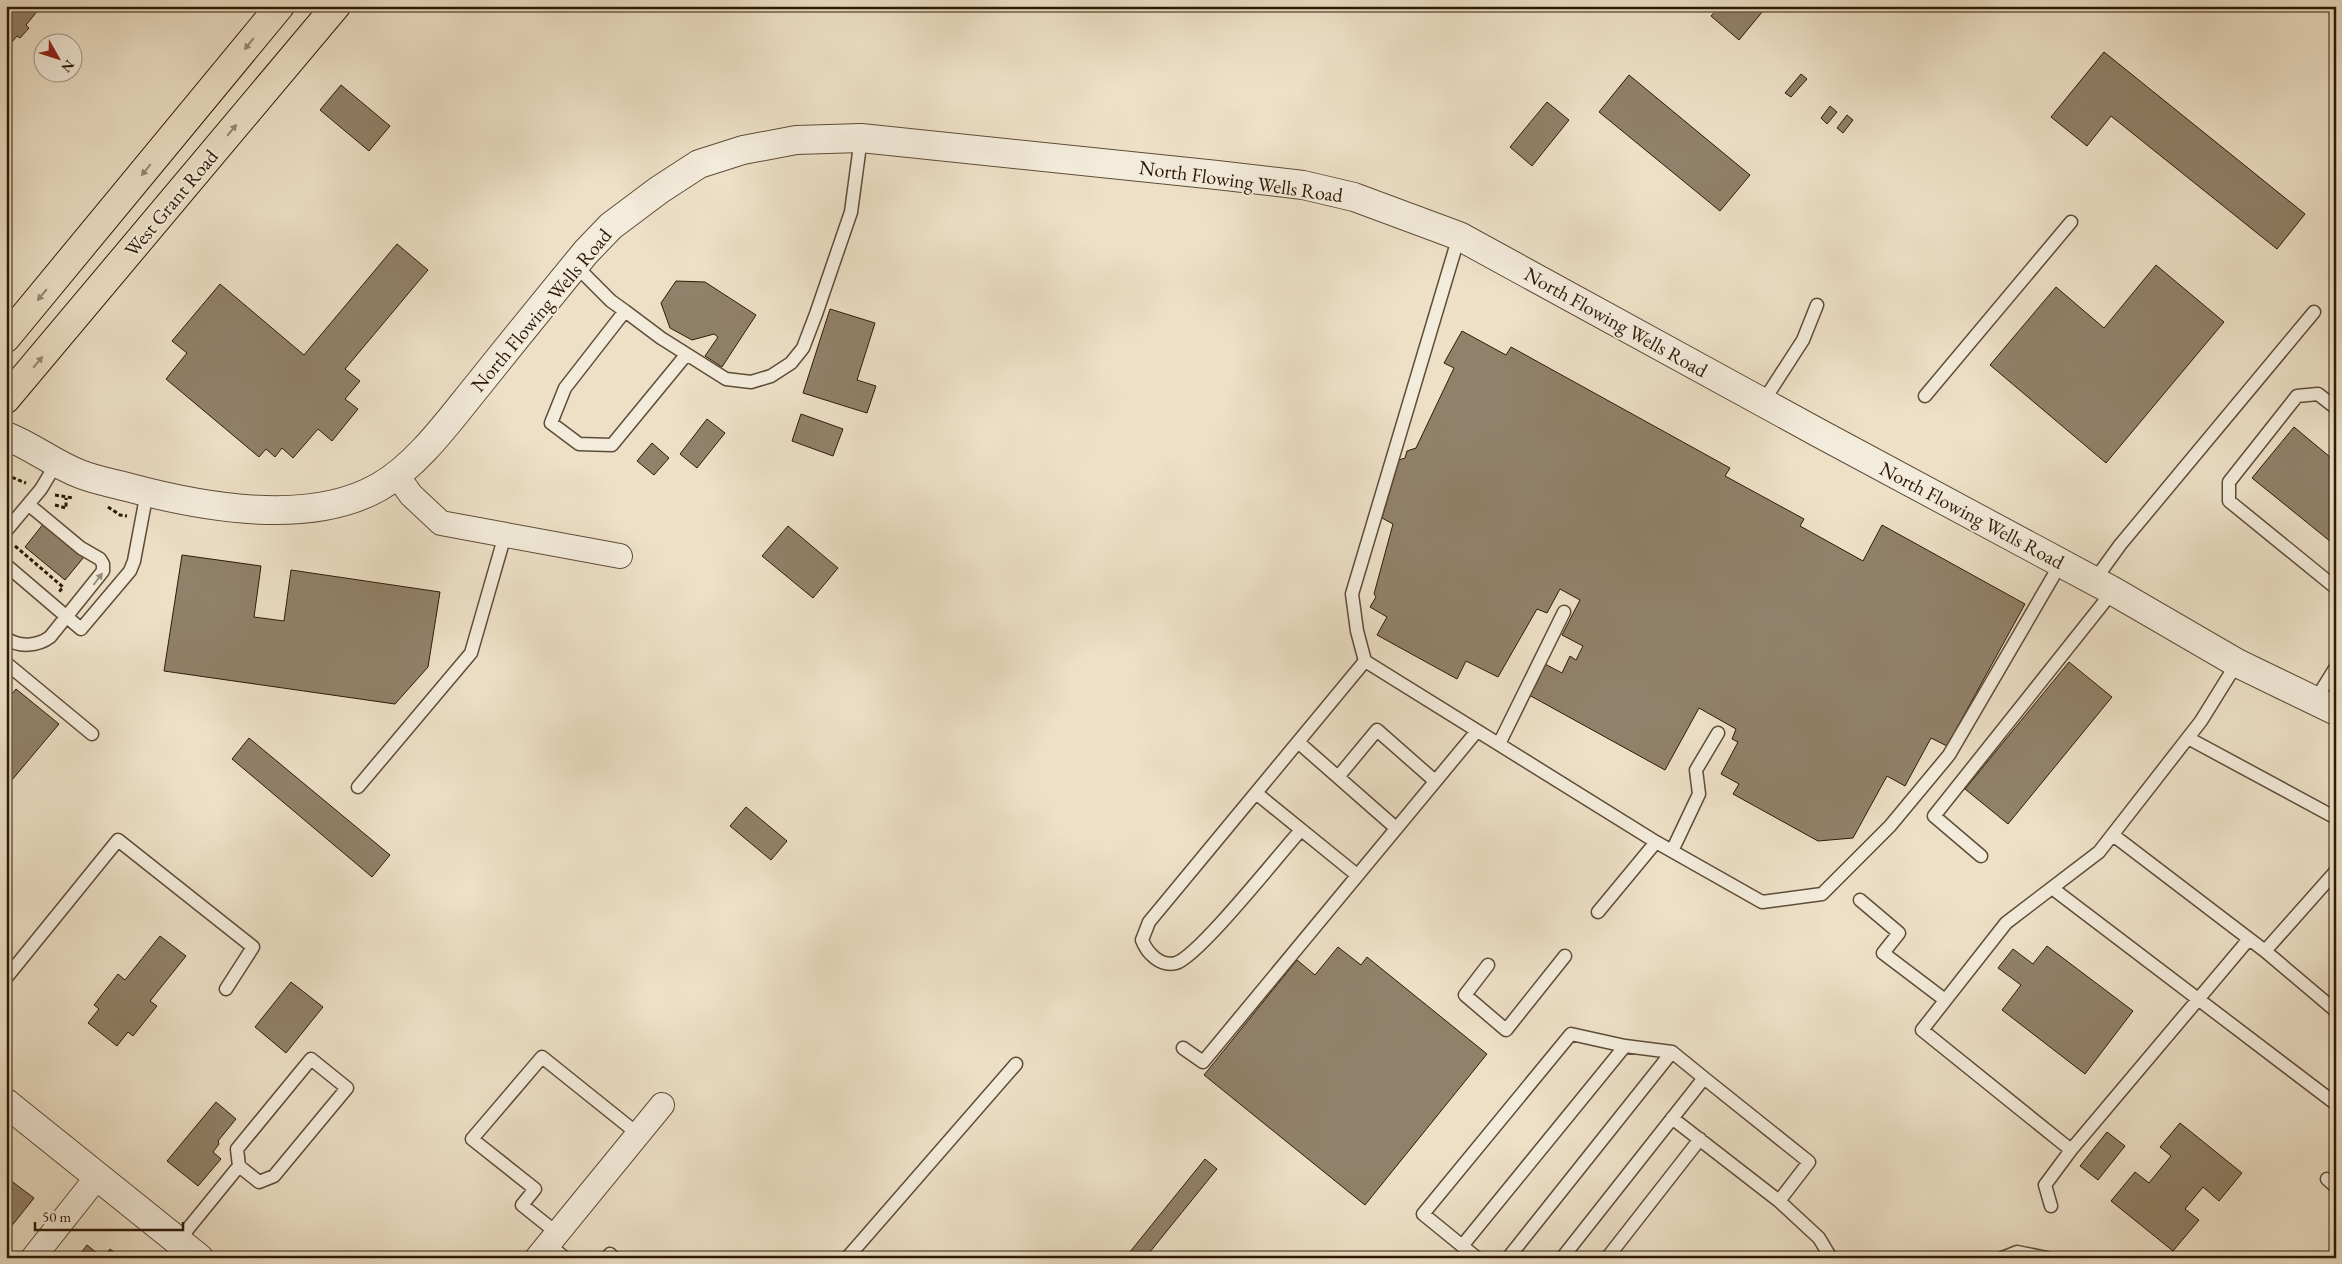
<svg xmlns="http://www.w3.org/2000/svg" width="2342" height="1264" viewBox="0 0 2342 1264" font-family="'EB Garamond',serif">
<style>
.building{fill:#91816a;stroke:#2e1a05}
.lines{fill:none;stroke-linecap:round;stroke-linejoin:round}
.service-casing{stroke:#5e4c36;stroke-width:15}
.minor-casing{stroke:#5e4c36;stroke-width:26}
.tertiary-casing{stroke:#5e4c36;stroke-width:30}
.primary-casing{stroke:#2e1a05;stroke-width:30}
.path{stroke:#2e1a05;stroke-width:3;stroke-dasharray:4 2.5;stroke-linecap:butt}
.service{stroke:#f3ebdb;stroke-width:12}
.minor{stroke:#f3ebdb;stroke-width:24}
.tertiary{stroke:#f3ebdb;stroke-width:28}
.primary{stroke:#ede0c7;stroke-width:28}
.oneway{fill:#978770}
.oneway2{fill:#9a8d7b}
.labels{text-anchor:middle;stroke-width:4;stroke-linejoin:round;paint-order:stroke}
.street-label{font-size:20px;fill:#2e1a05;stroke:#f3ebdb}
</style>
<rect width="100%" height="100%" fill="#ede0c7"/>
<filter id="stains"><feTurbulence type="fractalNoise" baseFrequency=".004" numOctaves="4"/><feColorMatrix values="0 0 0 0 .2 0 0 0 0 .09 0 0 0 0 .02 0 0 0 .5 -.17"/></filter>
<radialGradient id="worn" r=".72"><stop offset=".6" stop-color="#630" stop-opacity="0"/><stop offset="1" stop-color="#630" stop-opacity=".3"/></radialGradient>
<path class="building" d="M6 6H47L42 12 39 9 26 25 29 28 20 38 17 36 6 49Z
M1720 6H1757L1763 11 1739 40 1711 16Z
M2104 52 2305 214 2277 249 2111 116 2087 146 2051 117Z
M1801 74 1807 79 1791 97 1785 93Z
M1629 75 1750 175 1720 211 1599 112Z
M341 85 390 126 369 151 320 110Z
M1547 102 1569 120 1532 166 1510 147Z
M1830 106 1837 112 1827 124 1821 118Z
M1847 115 1853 120 1843 133 1837 128Z
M397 244 428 270 345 369 360 381 345 399 358 409 332 441 318 429 293 458 282 448 275 457 266 449 259 457 166 379 187 353 172 341 220 284 304 355Z
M2156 265 2224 322 2106 463 1990 365 2056 287 2104 328Z
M676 281 705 282 756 315 722 367 705 356 718 337 714 334 692 340 670 328 661 303Z
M830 309 875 323 857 380 876 386 867 413 803 393Z
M1462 331 1506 355 1511 347 1730 468 1725 476 1804 519 1800 526 1863 561 1882 525 2025 604 1947 746 1931 738 1905 786 1887 776 1853 838 1818 841 1733 794 1739 784 1721 774 1738 742 1732 739 1736 729 1699 708 1665 770 1529 695 1545 664 1562 673 1570 656 1576 660 1583 646 1562 635 1580 600 1560 589 1547 613 1537 609 1498 677 1466 661 1457 679 1377 635 1387 617 1370 607 1376 597 1374 594 1393 524 1382 518 1399 460 1405 458 1407 451 1416 448 1454 368 1444 363Z
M801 414 843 429 833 456 792 441Z
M707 419 725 433 697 468 680 454Z
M2294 427 2336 462V546L2252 478Z
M652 443 669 458 654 475 637 461Z
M44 523 84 557 65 580 25 547Z
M788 526 838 568 813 598 762 556Z
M182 555 261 566 254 617 284 621 291 570 440 592 428 667 395 704 164 671Z
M2069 662 2112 697 2008 824 1965 789Z
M16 689 59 724 6 787V701Z
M249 738 390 855 372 877 232 759Z
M746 807 787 841 771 860 730 826Z
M160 936 186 956 150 1001 157 1006 133 1036 128 1032 117 1046 88 1023 99 1009 94 1005 118 974 125 980Z
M2047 946 2133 1011 2085 1074 2002 1010 2021 985 1998 968 2013 949 2033 964Z
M1338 947 1361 965 1367 957 1487 1054 1365 1205 1204 1075 1297 960 1315 975Z
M291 982 323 1007 286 1053 255 1027Z
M216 1102 236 1119 218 1141 219 1144 213 1152 221 1159 198 1186 167 1161Z
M2180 1123 2242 1173 2219 1201 2203 1187 2185 1209 2199 1220 2173 1251 2111 1201 2135 1172 2149 1183 2171 1156 2160 1147Z
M2107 1132 2125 1146 2098 1180 2080 1166Z
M1205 1159 1217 1169 1145 1258H1125Z
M6 1177 34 1198 6 1233Z
M87 1245 103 1258H77Z
M110 1249 122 1258H103Z"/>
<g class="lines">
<defs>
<path id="service" d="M1459 236 1352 594 1357 631 1365 661 1656 842 1762 902 1822 894 1890 826 1949 755 2061 563
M575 265 611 301 625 311 661 338 726 379 751 382 771 376 791 363 803 348 816 314 851 212 861 138
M625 311 565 388 551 423 579 444 612 445 686 355
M1925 396 2071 222
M1763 402 1803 340 1817 305
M2336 408 2318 394 2297 396 2229 482V501L2336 588
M6 531 41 489 56 464
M6 565 81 629 130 571 134 561 147 492
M2094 581 2120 545 2314 312
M6 638C19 648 38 646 50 637L103 571V564L100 559 81 548 29 505
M6 663 92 734
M2315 701 2336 667
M2188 738 2336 818
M1298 742 1396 828
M1499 744 1564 612
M1338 777 1377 730 1435 781
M358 787 471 653 505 535
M1256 793 1357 875
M1301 830C1280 853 1199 956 1176 963 1160 967 1147 953 1142 940L1149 922 1365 661
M2113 835 2265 951
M1672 851 1699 794 1696 770 1718 733
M1981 856 1934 816 2113 591
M2336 871 2265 951 2336 1011
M2052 888 2336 1104
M1860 900 1899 933 1883 953 1945 1000
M1598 912 1656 842
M1488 965 1465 995 1506 1030 1565 956
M6 978 118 840 253 947 226 989
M1183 1048 1203 1062 1477 731
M1672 1118 1779 1201
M2071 1150 2249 939
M2327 1179 2336 1187
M2051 1206 2045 1185 2071 1150 1922 1030 2006 923 2099 852 2201 721 2237 663
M557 1233 522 1205 535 1189 472 1139 542 1057 638 1134
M178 1241 239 1166 237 1149 311 1059 347 1088 274 1176 259 1182 239 1166
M548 1244 565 1258
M1462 1246 1625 1046
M607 1258 610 1254 614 1258
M847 1258 1016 1064
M1477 1258 1423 1214 1571 1034 1625 1046 1672 1052 1704 1078
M1508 1258 1672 1052
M1562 1258 1704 1078 1809 1162 1779 1201 1819 1238 1831 1258
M1607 1258 1700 1139
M2002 1258 2017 1252 2047 1258"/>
<path id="minor" d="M396 474 411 495 441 523 620 556
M33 1258 98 1176
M537 1258 662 1105"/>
<path id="tertiary" d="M6 436C32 446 54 464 80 474 95 480 112 483 127 487 201 507 309 527 379 487 418 465 451 418 479 384 514 340 550 296 586 252L611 226 659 190 699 164 743 150 796 140 861 138 1217 175 1303 185 1354 197 1459 236 1817 432 2113 591 2237 663 2336 711
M6 1103 199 1258"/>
<path id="primary" d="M6 338 280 6
M6 399 336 6"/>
</defs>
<use href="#service" class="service-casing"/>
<use href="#minor" class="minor-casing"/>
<use href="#tertiary" class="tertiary-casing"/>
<use href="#primary" class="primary-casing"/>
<path class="path" d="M6 475 26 483
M55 495 73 498
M55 505 66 508V498
M108 507 120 515 127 516
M15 546 63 587 59 592"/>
<use href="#service" class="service"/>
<use href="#minor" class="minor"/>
<use href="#tertiary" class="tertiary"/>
<use href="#primary" class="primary"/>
</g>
<defs><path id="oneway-solid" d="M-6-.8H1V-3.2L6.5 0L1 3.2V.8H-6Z" transform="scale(1.25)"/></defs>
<g class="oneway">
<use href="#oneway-solid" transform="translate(249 44) rotate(129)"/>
<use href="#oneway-solid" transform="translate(232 130) rotate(-50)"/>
<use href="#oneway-solid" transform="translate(146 170) rotate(129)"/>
<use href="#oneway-solid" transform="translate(42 295) rotate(130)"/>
<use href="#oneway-solid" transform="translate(38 362) rotate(-50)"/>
</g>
<use class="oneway2" href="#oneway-solid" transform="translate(98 579) rotate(-53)"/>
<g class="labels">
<g class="street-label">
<text transform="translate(1241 181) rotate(8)" y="7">North Flowing Wells Road</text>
<text transform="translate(171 203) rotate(-50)" y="7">West Grant Road</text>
<text transform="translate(541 310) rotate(-50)" y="7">North Flowing Wells Road</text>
<text transform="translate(1616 322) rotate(29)" y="7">North Flowing Wells Road</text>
<text transform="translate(1972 515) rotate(28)" y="7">North Flowing Wells Road</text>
</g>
</g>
<rect width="2342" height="1264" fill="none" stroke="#ede0c7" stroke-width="25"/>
<rect x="8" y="8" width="2327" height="1249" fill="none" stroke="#2e1a05" stroke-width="2.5"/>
<rect x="12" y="12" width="2317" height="1239" fill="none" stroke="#2e1a05"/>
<g transform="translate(58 58) rotate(129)"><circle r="24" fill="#f3ebdb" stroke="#a49785"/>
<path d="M0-4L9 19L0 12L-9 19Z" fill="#8f2418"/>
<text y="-8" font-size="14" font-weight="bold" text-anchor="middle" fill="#2e1a05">N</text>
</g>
<path d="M35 1222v8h148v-8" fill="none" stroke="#2e1a05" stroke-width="2.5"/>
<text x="42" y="1222" font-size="15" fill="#2e1a05" stroke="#f3ebdb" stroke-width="4" paint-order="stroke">50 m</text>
<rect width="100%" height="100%" filter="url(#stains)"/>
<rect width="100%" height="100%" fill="url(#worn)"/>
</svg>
